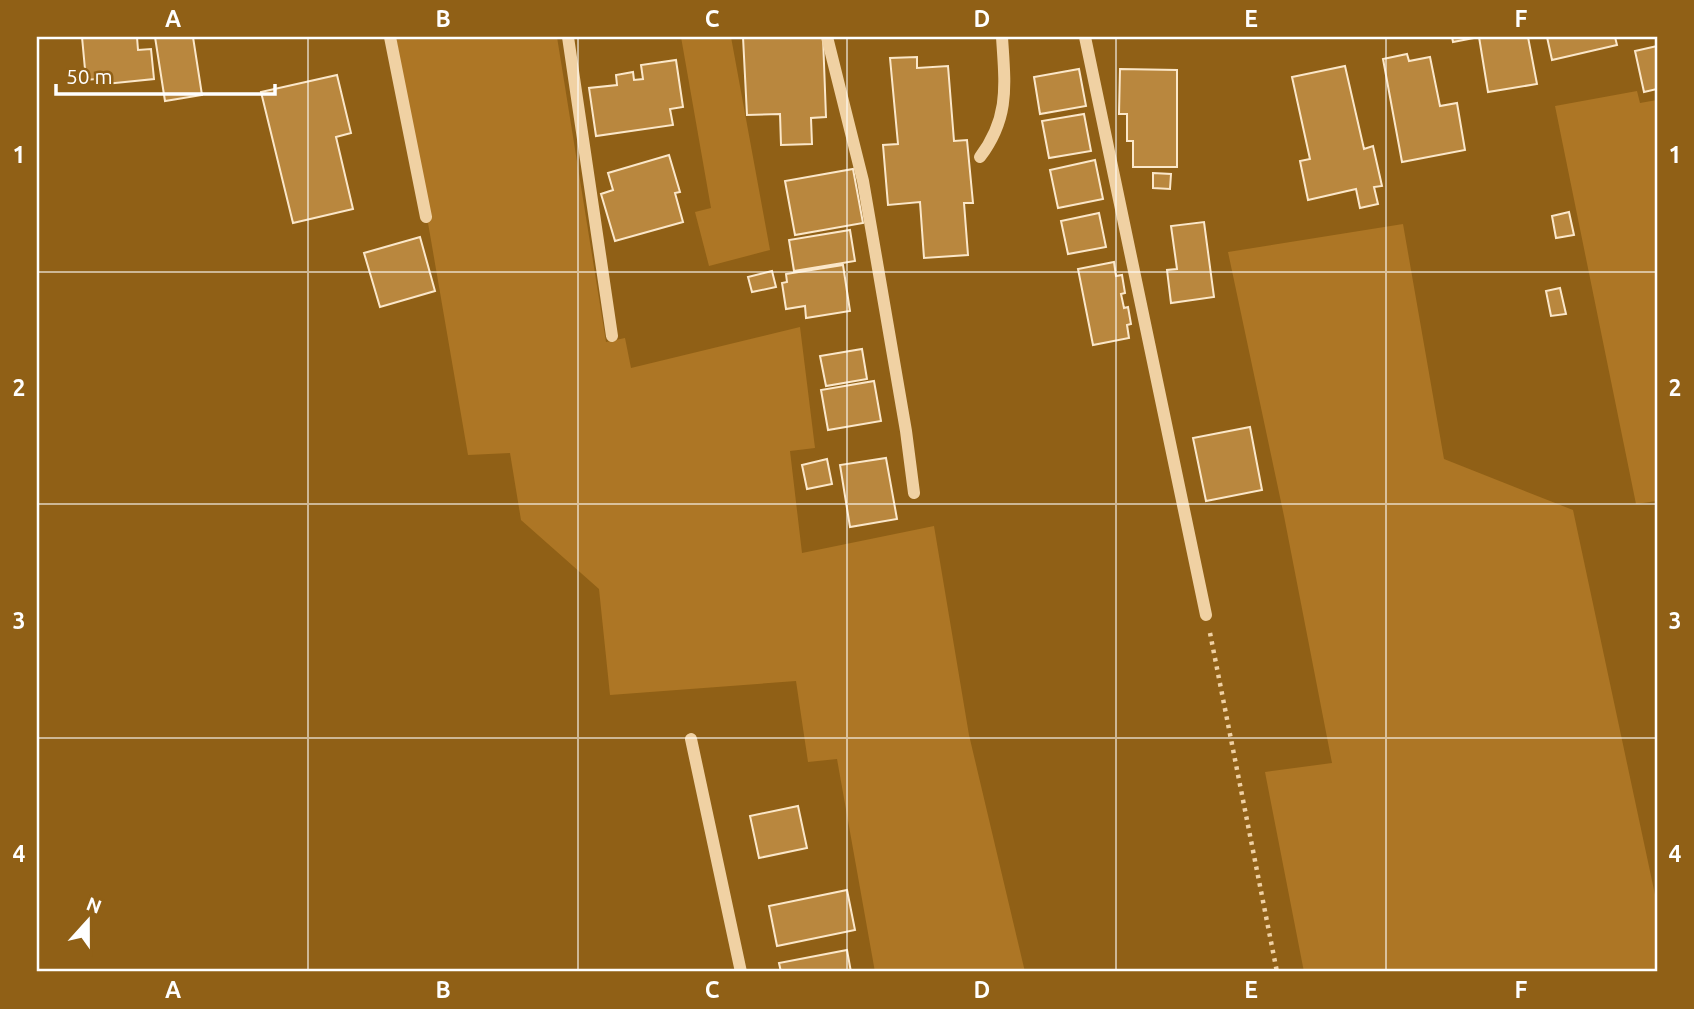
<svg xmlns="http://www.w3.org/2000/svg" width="1694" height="1009" viewBox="0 0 1694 1009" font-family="Ubuntu,sans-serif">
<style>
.green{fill:#ad7625}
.building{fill:#b9873e;stroke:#fbe7c9;stroke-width:2}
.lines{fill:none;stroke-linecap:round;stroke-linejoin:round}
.path{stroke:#f0d1a3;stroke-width:4.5;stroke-dasharray:3.5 5;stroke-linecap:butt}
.minor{stroke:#f0d1a3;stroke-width:12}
.grid{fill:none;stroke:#fff;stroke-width:2;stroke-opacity:0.55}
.neatline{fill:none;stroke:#fff;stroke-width:2.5}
.grid-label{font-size:23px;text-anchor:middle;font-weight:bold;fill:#fff}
</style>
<rect width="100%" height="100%" fill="#906016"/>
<path class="green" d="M396 37H557L606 342 625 338 631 368 800 327 815 448 790 451 802 553 934 526 969 735 1025 972H875L837 759 808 762 796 681 610 695 599 589 521 520 510 453 468 455Z
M681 37H731L770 250 709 266 695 212 711 208Z
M1637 91 1640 103 1657 100V501L1636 504 1555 106Z
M1403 224 1444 459 1573 510 1657 904V972H1304L1265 772 1332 763 1284 516 1228 252Z"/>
<path class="building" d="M82 37H137L138 50 151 49 154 79 96 85V79L86 80Z
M155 37H193L202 95 165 101Z
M743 37H823L826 117 811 118 812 144 781 145 780 114 747 115Z
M1452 37H1528L1537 84 1488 92 1479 37 1453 42Z
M1547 37H1615L1617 45 1552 60Z
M1657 46V89L1644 92 1635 51Z
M1407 54 1409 61 1430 57 1440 106 1457 103 1465 150 1402 162 1383 59Z
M917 57V68L948 66 954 141 967 140 973 203H964L968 255 924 258 920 202 888 205 883 145 898 144 890 58Z
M676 60 683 107 670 109 673 125 596 136 589 88 617 85 616 75 633 72 634 80 643 79 641 65Z
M1345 66 1364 149 1373 146 1382 186 1374 187 1378 204 1360 208 1356 189 1308 200 1300 161 1310 159 1292 77Z
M1079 69 1086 106 1040 114 1034 77Z
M1120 69 1177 70V167H1133V141H1127V114H1119Z
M337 75 351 133 336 137 353 209 293 223 261 92Z
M1084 114 1091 151 1049 158 1042 121Z
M669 155 680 192 675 193 683 222 615 241 601 194 613 190 608 173Z
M1095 160 1103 199 1058 208 1050 170Z
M853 169 863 223 795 235 785 181Z
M1153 173 1171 174 1170 189 1153 188Z
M1569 212 1574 235 1556 238 1552 216Z
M1099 213 1106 247 1068 254 1061 221Z
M1204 222 1214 297 1171 303 1167 270 1177 269 1171 226Z
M850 230 855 261 794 271 789 240Z
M420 237 435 291 380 307 364 253Z
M1114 262 1116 276 1122 275 1125 293 1121 294 1124 308 1128 307 1131 324 1127 325 1129 338 1093 345 1078 269Z
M843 265 850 311 806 318 805 306 786 309 782 283 787 282 786 274Z
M772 271 776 287 752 292 748 277Z
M1560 288 1566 314 1551 316 1546 291Z
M862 349 867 379 826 386 820 356Z
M874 381 881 421 828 430 821 390Z
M1250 427 1262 490 1206 501 1193 438Z
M886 458 897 519 850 527 840 465Z
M827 459 832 484 807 489 802 465Z
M798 806 807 848 759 858 750 816Z
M847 890 855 930 777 946 769 906Z
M847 950 851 972H781L779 963Z"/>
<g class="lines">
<path class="path" d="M1210 633 1277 972"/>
<path class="minor" d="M390 37 426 217
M568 37 612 336
M827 37 863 181 906 431 914 493
M1085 37 1206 615
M980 157C1010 117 1005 85 1002 37
M691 739 741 972"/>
</g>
<path class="grid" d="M308 37V972M578 37V972M847 37V972M1116 37V972M1386 37V972M37 272H1657M37 504H1657M37 738H1657"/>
<rect width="1694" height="1009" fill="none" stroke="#906016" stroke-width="77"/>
<g transform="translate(88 921) rotate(21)" stroke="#906016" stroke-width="5" paint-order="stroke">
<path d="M0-5L12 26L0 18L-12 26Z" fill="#ffffff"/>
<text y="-10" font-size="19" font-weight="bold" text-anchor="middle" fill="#ffffff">N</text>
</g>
<path d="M56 84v10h219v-10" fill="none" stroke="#ffffff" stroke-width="3.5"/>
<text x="66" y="84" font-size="21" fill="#ffffff" stroke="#906016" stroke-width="5" paint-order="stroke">50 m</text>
<rect x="38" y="38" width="1618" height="932" class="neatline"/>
<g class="grid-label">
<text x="173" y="27">A</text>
<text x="443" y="27">B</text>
<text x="712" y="27">C</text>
<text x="982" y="27">D</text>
<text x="1251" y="27">E</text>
<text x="1521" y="27">F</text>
<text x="19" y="163">1</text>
<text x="1675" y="163">1</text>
<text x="19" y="396">2</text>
<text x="1675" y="396">2</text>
<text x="19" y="629">3</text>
<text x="1675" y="629">3</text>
<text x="19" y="862">4</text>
<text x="1675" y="862">4</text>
<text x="173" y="998">A</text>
<text x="443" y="998">B</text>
<text x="712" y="998">C</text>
<text x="982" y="998">D</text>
<text x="1251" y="998">E</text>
<text x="1521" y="998">F</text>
</g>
</svg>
